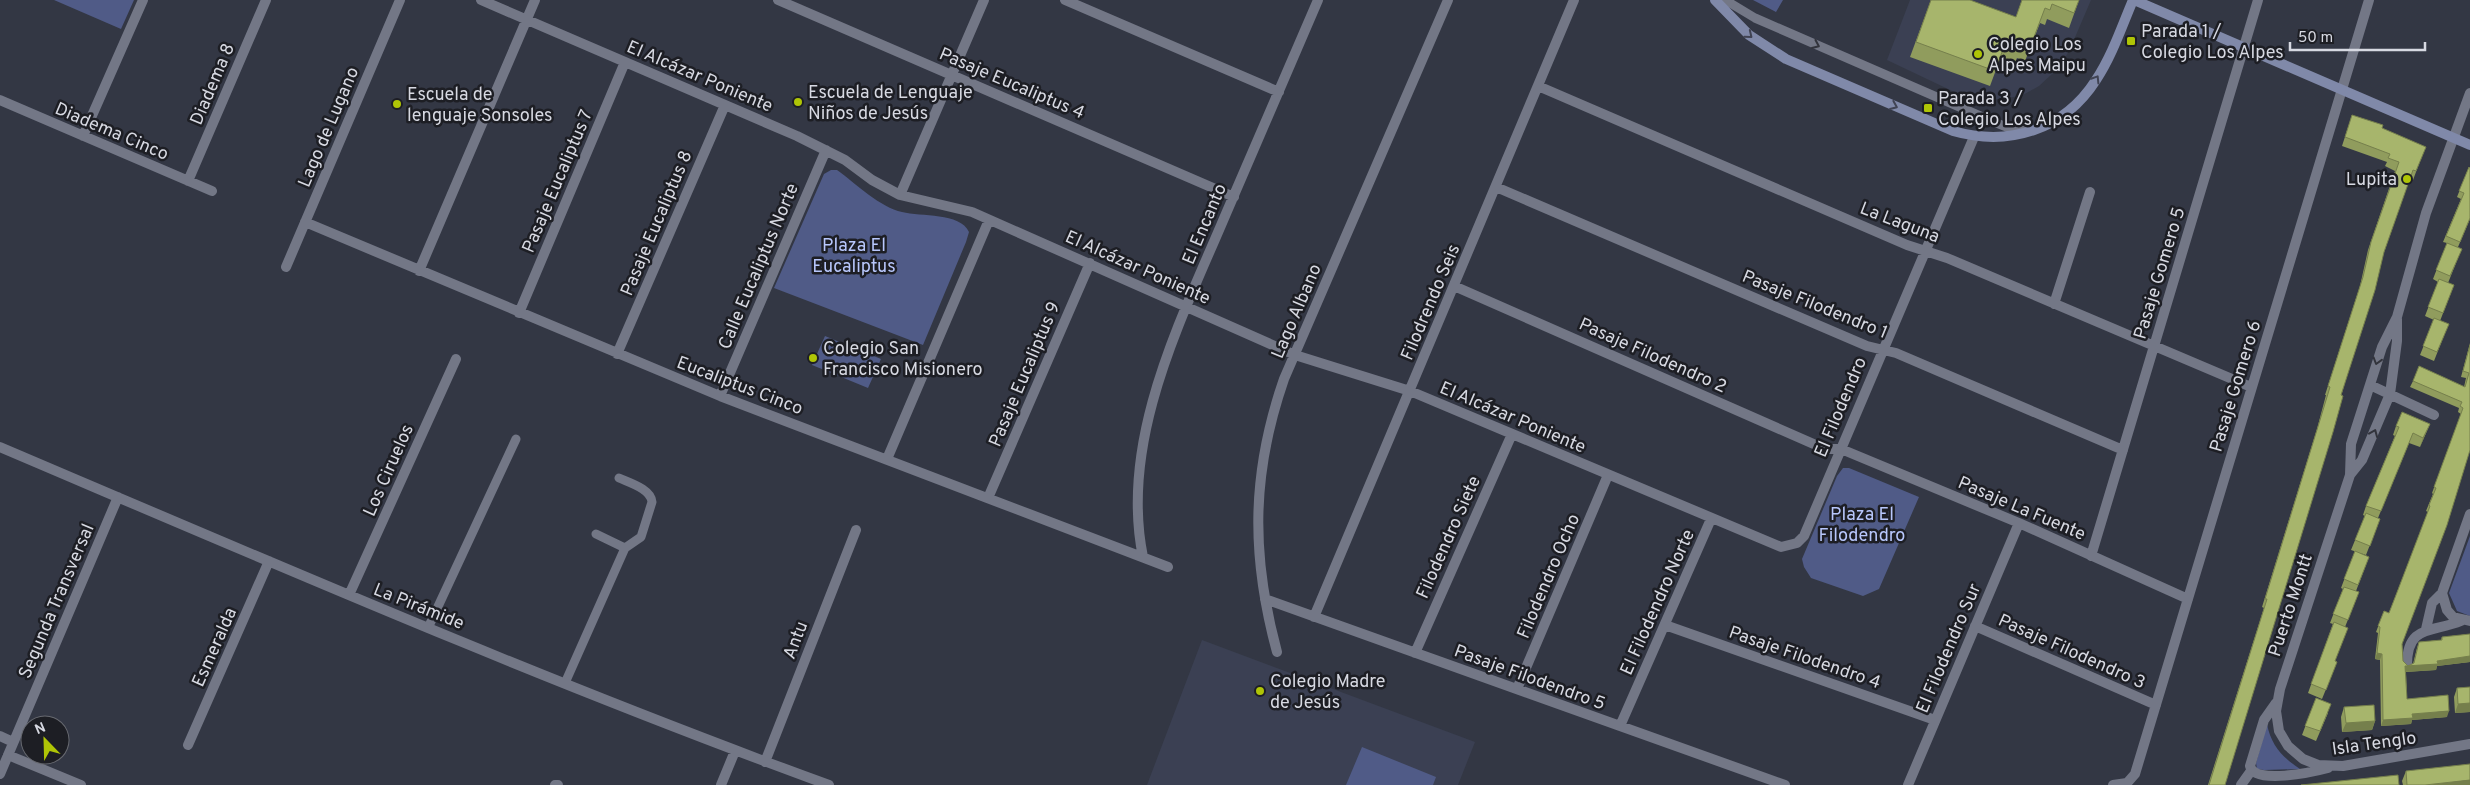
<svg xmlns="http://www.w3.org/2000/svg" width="2470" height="785" viewBox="0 0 2470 785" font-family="Overpass,sans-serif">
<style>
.built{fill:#3b4053}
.green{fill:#505b87}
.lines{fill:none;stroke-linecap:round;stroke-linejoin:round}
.lane{stroke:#737786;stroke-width:9}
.street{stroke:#737786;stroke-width:10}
.secondary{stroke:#8089a9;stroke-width:10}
.wall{fill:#909c5d}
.shaded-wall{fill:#757f4c}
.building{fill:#a7b56c;stroke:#757f4c}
.oneway{stroke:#404353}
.oneway2{stroke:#32343c}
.poi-dot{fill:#afc506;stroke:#1d1e24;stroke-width:2}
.labels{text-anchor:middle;stroke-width:5;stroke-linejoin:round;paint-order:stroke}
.poi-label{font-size:18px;fill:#d7d9e2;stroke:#1d1e24;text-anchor:start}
.street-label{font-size:18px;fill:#d7d9e2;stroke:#1d1e24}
.park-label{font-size:18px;fill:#b8c7fc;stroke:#1d1e24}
</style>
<rect width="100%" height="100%" fill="#333744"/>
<path class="built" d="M1910 0H2091L2070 49 2062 63 2052 74 2039 86 2021 96 1983 101 1967 98 1887 60Z
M1202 640 1475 742 1458 785H1147Z"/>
<path class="green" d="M54 0H134L121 29Z
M1753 0H1783L1776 12Z
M831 170H837C855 183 881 208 902 212 921 217 960 212 969 232L966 242 923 345 774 288 824 174Z
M825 336 881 359 868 388 812 365Z
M1843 468H1849L1919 497 1879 589 1863 596 1811 578 1804 567 1802 559 1837 476Z
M2470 536V616L2457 611 2449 593Z
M2267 724C2271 745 2282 757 2300 769L2264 770 2257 769 2256 763Z
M1362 747 1436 777 1433 785H1346Z"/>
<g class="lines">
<path class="lane" d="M1725 0 1755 18 1994 122 2009 128 2030 130
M596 534 625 548
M428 628 516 439
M565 683 625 548 641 537 652 502C651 489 630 483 619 478"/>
<path class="street" d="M481 0 797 136 845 160 872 180 900 195 972 212 1295 355 1410 391 1781 547 1797 543 1804 536 1974 137
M778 0 1234 197
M1065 0 1279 92
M1538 86 1907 245 1947 258 2251 387
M2470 93 2426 213 2397 317 2382 347 2351 444 2350 475 2280 689 2276 711 2279 731 2288 746 2303 759 2318 765 2343 766 2470 744
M0 100 212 191
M83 136 143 0
M188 181 266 0
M1496 187 1867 346 1896 353 2123 450
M900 195 984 0
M305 222 720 396 1168 567
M286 267 400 0
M419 271 535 0
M1454 286 1825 449H1841L2019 523 2188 599
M2054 304 2090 192
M519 313 625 62
M617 354 725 105
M2370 385 2434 415
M720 396 826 150
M0 447C275 564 549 683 829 785
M887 459 989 220
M2350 475 2362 460 2390 394 2397 341V319
M988 498 1090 263
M2470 514 2442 593 2447 610 2453 617 2470 621
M2091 556 2258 0
M1143 557C1119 440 1181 320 1225 216 1256 144 1287 72 1318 0
M349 595 456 359
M1265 599 1785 785
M1314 617 1574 0
M1665 625 1935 720
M1975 626 2156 705
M2426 629 2432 603 2442 593
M1277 652C1251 556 1251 474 1284 379L1448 0
M1415 653 1512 434
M2407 665C2407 624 2432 633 2461 621
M1517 689 1608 475
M2276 703 2264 720 2250 766C2254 785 2313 772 2328 768
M1620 726 1711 519
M0 736 13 742
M188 745 269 561
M8 755 81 785
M765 762 856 530
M0 774 118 497
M555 785H558
M721 785 735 751
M1908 785 2019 523
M2113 785 2127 783 2135 774 2369 0
M2241 785 2251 771"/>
<path class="secondary" d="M1715 0 1749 35 1786 59 1953 131C2009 147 2064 130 2096 80 2112 56 2122 26 2133 0
M2134 0 2470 145"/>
</g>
<path class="wall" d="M1931 0 2016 17 2022 0H2079L2069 28 2047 19 2045 25 2040 23 2025 61 2017 58 2014 65 2000 59 1990 86 1910 57Z
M2352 115 2382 128 2422 156 2413 180 2410 178 2384 252 2225 785H2208L2264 608 2262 607 2317 429 2326 395H2325L2360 286 2368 250 2395 171 2385 166 2387 162 2342 146Z
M2469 167 2470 219 2458 247V258L2448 283 2454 285 2440 321 2445 333 2434 361 2420 355 2434 320 2425 316 2438 282 2433 279 2447 243 2443 242 2461 199 2457 197Z
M2470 343V450L2402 644 2403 661 2408 666 2413 664 2417 648 2419 642 2441 640 2442 637 2470 634V662L2437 666 2436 670 2406 672 2407 699 2447 717 2412 720 2411 724 2381 726 2380 660 2375 659 2378 633 2376 632 2384 611 2389 613 2428 512 2426 511 2433 494 2432 493 2461 414 2458 412 2459 408 2410 387 2413 381 2464 387 2466 378 2461 377Z
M2430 424 2420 447 2409 443 2378 518 2380 519 2366 555 2351 550 2365 516 2363 515 2366 506 2395 436 2393 435 2396 426Z
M2355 551 2369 557 2356 591 2359 592 2345 627 2335 661 2337 662 2322 699 2308 693 2333 624 2330 623 2343 589 2341 588Z
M2470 687V712L2455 713 2454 697 2457 688Z
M2316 698 2328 713 2316 741 2302 735Z
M2344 707 2375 721 2372 730 2342 732 2341 717Z
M2406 771 2470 785H2403L2402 781Z"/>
<path class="shaded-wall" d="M2430 424 2426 433 2420 447 2423 438Z
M2377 653 2382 654 2380 660 2375 659Z
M2470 656V662L2437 666 2436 670 2403 672 2405 666 2437 661Z
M2470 703V712L2455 713 2458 704Z
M2449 711 2447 717 2412 720 2411 724 2381 726 2383 720 2412 714Z
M2375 721 2372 730 2342 732 2346 723Z
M2470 780V785H2425Z"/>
<path class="building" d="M1931 0H1970L2016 17 2022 0H2079L2074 13 2052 4 2050 10 2045 8 2031 45 2022 42 2020 49 2005 44 1995 71 1916 42Z
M2352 115 2383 125 2382 128 2426 147 2416 171 2413 170 2384 252 2375 290 2341 395 2343 396 2333 432 2225 785H2209L2267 599H2265L2320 420 2330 387 2328 386 2363 277 2371 242 2399 162 2388 158 2390 154 2345 137Z
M2469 167 2470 168V218L2460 242 2446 236 2464 193 2459 191Z
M2447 243 2462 249 2450 276 2436 270Z
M2439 279 2454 285 2443 313 2428 307Z
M2434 318 2449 324 2437 352 2423 346Z
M2470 345V450L2447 525 2402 644 2403 661 2408 666 2414 663 2419 642 2442 640V637L2470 634V656L2437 661 2438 664 2405 666 2407 699 2448 695 2449 711 2412 714 2413 718 2383 720 2382 654 2377 653 2380 627 2378 626 2384 611 2389 613 2396 595 2430 506 2429 505 2436 488 2434 487 2463 408 2460 406 2462 402 2413 381 2419 366 2465 387 2469 373 2463 371Z
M2402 412 2430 424 2423 438 2413 433 2381 511 2366 506 2399 427 2396 426Z
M2366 513 2380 519 2370 546 2355 540Z
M2355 551 2369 557 2358 585 2344 579Z
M2344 587 2359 592 2348 620 2333 614Z
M2334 622 2348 628 2335 661 2337 662 2326 690 2311 684Z
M2470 687V703L2458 704 2457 688Z
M2316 698 2331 704 2320 731 2305 726Z
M2374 705 2375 721 2346 723 2344 707Z
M2470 764V780L2425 785H2407L2406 771Z
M2398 775 2399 785H2301Z"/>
<defs><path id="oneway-chevron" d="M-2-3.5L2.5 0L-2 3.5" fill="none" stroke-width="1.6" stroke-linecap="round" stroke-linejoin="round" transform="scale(1.25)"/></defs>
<g class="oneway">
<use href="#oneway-chevron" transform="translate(1749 35) rotate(39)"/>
<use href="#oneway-chevron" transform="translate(2096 79) rotate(-58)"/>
<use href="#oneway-chevron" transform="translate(1894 106) rotate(23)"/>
</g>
<g class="oneway2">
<use href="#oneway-chevron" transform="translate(1816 45) rotate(24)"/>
<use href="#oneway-chevron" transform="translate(2377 361) rotate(107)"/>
<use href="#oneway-chevron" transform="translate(2374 433) rotate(-67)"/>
</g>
<g class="poi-dot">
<rect x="2126" y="36" width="10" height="10" rx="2.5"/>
<circle cx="1978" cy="54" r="5"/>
<circle cx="798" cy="102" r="5"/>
<circle cx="397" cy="104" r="5"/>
<rect x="1923" y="103" width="10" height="10" rx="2.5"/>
<circle cx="2407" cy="179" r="5"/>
<circle cx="813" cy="358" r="5"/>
<circle cx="1260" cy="691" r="5"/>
</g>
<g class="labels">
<g class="poi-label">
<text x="2141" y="37">Parada 1 /<tspan x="2141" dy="21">Colegio Los Alpes</tspan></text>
<text x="1988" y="50">Colegio Los<tspan x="1988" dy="21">Alpes Maipu</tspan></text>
<text x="808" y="98">Escuela de Lenguaje<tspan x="808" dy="21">Niños de Jesús</tspan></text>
<text x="407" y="100">Escuela de<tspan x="407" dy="21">lenguaje Sonsoles</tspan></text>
<text x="1938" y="104">Parada 3 /<tspan x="1938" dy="21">Colegio Los Alpes</tspan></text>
<text x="2397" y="185" text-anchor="end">Lupita</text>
<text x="823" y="354">Colegio San<tspan x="823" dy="21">Francisco Misionero</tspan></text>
<text x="1270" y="687">Colegio Madre<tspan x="1270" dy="21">de Jesús</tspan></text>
</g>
<g class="street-label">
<text transform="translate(700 76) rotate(23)" y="6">El Alcázar Poniente</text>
<text transform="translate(1012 83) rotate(23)" y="6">Pasaje Eucaliptus 4</text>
<text transform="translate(212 84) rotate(-67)" y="6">Diadema 8</text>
<text transform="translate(328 127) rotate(-67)" y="6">Lago de Lugano</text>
<text transform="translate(112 131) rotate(23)" y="6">Diadema Cinco</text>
<text transform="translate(557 181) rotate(-67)" y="6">Pasaje Eucaliptus 7</text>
<text transform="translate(1900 222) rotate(21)" y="6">La Laguna</text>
<text transform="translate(656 223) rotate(-67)" y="6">Pasaje Eucaliptus 8</text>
<text transform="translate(1204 224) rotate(-67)" y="6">El Encanto</text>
<text transform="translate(758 266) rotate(-67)" y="6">Calle Eucaliptus Norte</text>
<text transform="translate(1138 267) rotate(24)" y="6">El Alcázar Poniente</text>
<text transform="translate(2159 273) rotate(-73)" y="6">Pasaje Gomero 5</text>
<text transform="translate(1430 302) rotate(-67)" y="6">Filodrendo Seis</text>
<text transform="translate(1815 304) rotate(22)" y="6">Pasaje Filodendro 1</text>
<text transform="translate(1296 311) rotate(-67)" y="6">Lago Albano</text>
<text transform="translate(1653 355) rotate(24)" y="6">Pasaje Filodendro 2</text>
<text transform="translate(1024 374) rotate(-67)" y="6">Pasaje Eucaliptus 9</text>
<text transform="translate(740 385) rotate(21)" y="6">Eucaliptus Cinco</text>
<text transform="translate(2235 386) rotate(-73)" y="6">Pasaje Gomero 6</text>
<text transform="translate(1840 407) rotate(-67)" y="6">El Filodendro</text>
<text transform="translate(1513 417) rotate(23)" y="6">El Alcázar Poniente</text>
<text transform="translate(388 470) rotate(-66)" y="6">Los Ciruelos</text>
<text transform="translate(2022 508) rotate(23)" y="6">Pasaje La Fuente</text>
<text transform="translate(1448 537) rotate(-66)" y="6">Filodendro Siete</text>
<text transform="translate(1548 576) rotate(-67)" y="6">Filodendro Ocho</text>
<text transform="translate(56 601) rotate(-67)" y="6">Segunda Transversal</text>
<text transform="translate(1657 602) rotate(-66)" y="6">El Filodendro Norte</text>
<text transform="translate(2290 605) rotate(-72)" y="6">Puerto Montt</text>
<text transform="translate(419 606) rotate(22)" y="6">La Pirámide</text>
<text transform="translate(795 640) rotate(-69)" y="6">Antu</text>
<text transform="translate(214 647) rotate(-66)" y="6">Esmeralda</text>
<text transform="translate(1948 648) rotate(-67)" y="6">El Filodendro Sur</text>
<text transform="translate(2072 651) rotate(24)" y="6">Pasaje Filodendro 3</text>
<text transform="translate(1805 657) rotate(19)" y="6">Pasaje Filodendro 4</text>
<text transform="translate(1530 677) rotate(20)" y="6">Pasaje Filodendro 5</text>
<text transform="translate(2374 743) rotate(-8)" y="6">Isla Tenglo</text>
</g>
<g class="park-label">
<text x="854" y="251">Plaza El<tspan x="854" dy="21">Eucaliptus</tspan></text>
<text x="1862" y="520">Plaza El<tspan x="1862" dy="21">Filodendro</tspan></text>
</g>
</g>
<g transform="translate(45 740) rotate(337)"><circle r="24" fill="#1d1e24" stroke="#676970"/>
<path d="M0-4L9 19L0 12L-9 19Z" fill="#afc506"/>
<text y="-8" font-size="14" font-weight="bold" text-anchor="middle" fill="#d7d9e2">N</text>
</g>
<path d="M2290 42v8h135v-8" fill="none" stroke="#d7d9e2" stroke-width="2.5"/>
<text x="2298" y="42" font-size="15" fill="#d7d9e2" stroke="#1d1e24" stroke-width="4" paint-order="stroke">50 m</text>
</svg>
